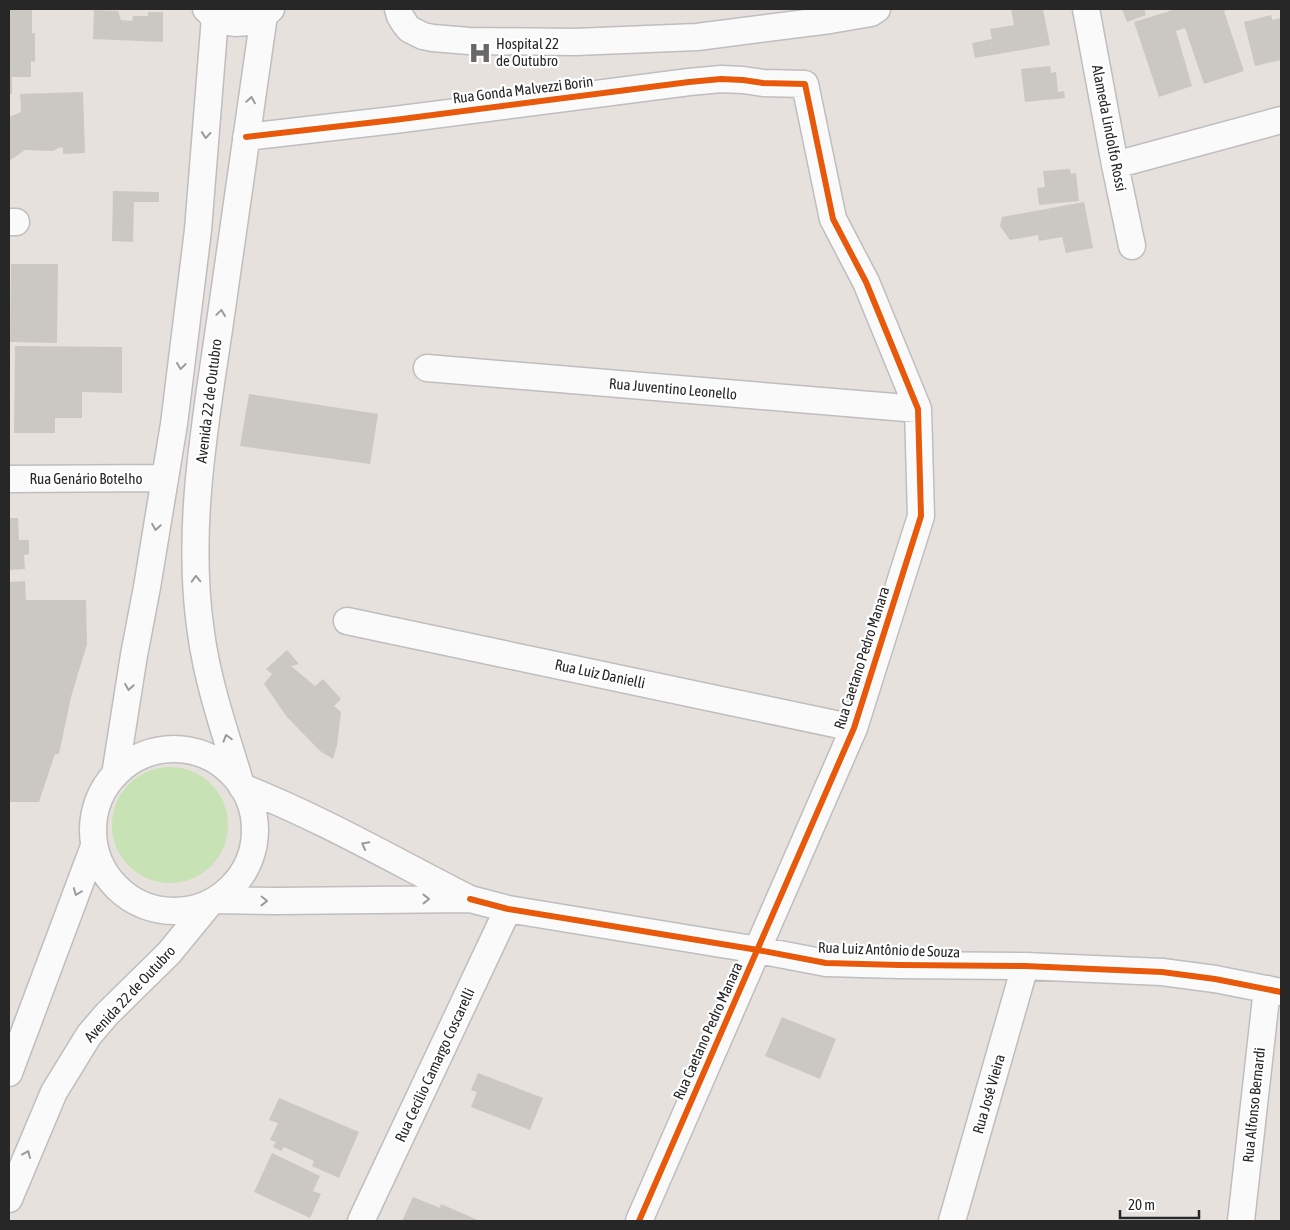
<svg xmlns="http://www.w3.org/2000/svg" width="1290" height="1230" viewBox="0 0 1290 1230" font-family="'Asap Condensed',sans-serif">
<style>
.green{fill:#c7e2b4}
.building{fill:#cbc7c3}
.lines{fill:none;stroke-linecap:round;stroke-linejoin:round}
.minor-casing{stroke:#bfbdbe;stroke-width:29}
.minor{stroke:#fbfafa;stroke-width:26}
.cycleway-casing{stroke:#fff;stroke-width:9}
.cycleway{stroke:#e8590c;stroke-width:6}
.oneway{stroke:#9c9b9b}
.labels{text-anchor:middle;stroke-width:4.5;stroke-linejoin:round;paint-order:stroke}
.poi-label{font-size:15px;fill:#272727;stroke:#fff;text-anchor:start}
.street-label{font-size:15px;fill:#272727;stroke:#fff}
</style>
<rect width="100%" height="100%" fill="#e6e1dc"/>
<path class="green" d="M112 825a58 58 0 1 1 116 0a58 58 0 1 1-116 0Z"/>
<path class="building" d="M9 9H32V33H35V62L31 61V77H12V94H9Z
M1011 9H1043L1050 45 975 58 972 43 992 39 990 29 1014 25Z
M1122 9H1144L1146 15 1127 22Z
M1176 9H1228L1224 11 1244 71 1204 84 1185 28 1176 31 1192 86 1159 97 1134 22Z
M94 10 118 11 121 20 132 21 133 16H148V12H163V42L93 39Z
M1271 15 1272 20 1281 18V60L1255 66 1244 22Z
M1050 66 1051 73 1056 72 1058 92 1064 91 1065 98 1025 102 1021 69Z
M83 92 85 153 63 154V148L60 147 53 151 25 150 9 161V117L21 112 20 94Z
M1070 169 1071 174 1076 173 1079 201 1039 205 1037 188 1045 187 1043 171Z
M113 191 159 192V202H134L133 242 112 241Z
M1084 202 1093 248 1066 253 1062 237 1039 241 1038 235 1010 240 1000 226 1002 217Z
M11 264H58L57 343 10 342Z
M15 346 122 347V393L82 392V418H55V433H14Z
M249 394 378 414 370 464 240 446Z
M9 518H18L19 540H29V554L24 555 25 569 9 570Z
M25 581 26 600H86L87 644 71 697 59 754H55L39 802H9V582Z
M287 650 299 664 291 666 315 686 323 679 341 699 334 706 341 712 337 745 333 759 320 751 287 717 264 684 272 674 266 669Z
M782 1017 836 1039 820 1079 765 1056Z
M478 1073 543 1098 530 1130 471 1107 477 1092 471 1090Z
M279 1098 359 1132 339 1178 312 1166 314 1161 284 1147 281 1151 273 1147 276 1142 270 1140 278 1123 269 1120Z
M272 1153 320 1176 313 1191 321 1194 310 1218 254 1192Z
M413 1197 440 1208 441 1204 480 1221H402Z"/>
<g class="lines">
<defs>
<path id="minor" d="M206 9C224 28 253 27 271 9
M398 9 400 16 405 24 409 29 423 36 433 38 469 41 575 42 697 37 830 20 871 13 877 9
M1086 9 1115 165 1132 246
M246 137 394 120 689 82 721 79 743 80 763 83 805 84 833 219 866 282 918 409 921 516 854 728 639 1221
M1115 165 1281 120
M9 222H16
M427 368 918 409
M9 479 164 478
M347 621 854 728
M93 830a81 81 0 1 1 162 0a81 81 0 1 1-162 0Z
M115 775 134 655 147 587 174 424 198 230 215 17
M241 785C226 735 208 685 201 633 186 532 204 430 219 329 233 225 248 120 264 15
M470 899 508 909 758 950 826 963 899 965 1025 966 1162 972 1215 979 1281 992
M215 900 277 901 470 899C395 861 321 818 242 787
M9 1073 94 846
M9 1199 54 1092 89 1035 107 1014 169 953 210 903
M361 1221 508 909
M952 1221 1025 966
M1241 1221 1267 989"/>
</defs>
<use href="#minor" class="minor-casing"/>
<use href="#minor" class="minor"/>
<defs>
<path id="cycleway" d="M246 137 394 120 689 82 721 79 743 80 763 83 805 84 833 219 866 282 918 409 921 516 854 728 639 1221
M470 899 508 909 758 950 826 963 899 965 1025 966 1162 972 1215 979 1281 992"/>
</defs>
<use href="#cycleway" class="cycleway-casing"/>
<use href="#cycleway" class="cycleway"/>
</g>
<defs><path id="oneway-chevron" d="M-2-3.5L2.5 0L-2 3.5" fill="none" stroke-width="1.6" stroke-linecap="round" stroke-linejoin="round" transform="scale(1.25)"/></defs>
<g class="oneway">
<use href="#oneway-chevron" transform="translate(251 100) rotate(-81)"/>
<use href="#oneway-chevron" transform="translate(206 135) rotate(95)"/>
<use href="#oneway-chevron" transform="translate(221 313) rotate(-82)"/>
<use href="#oneway-chevron" transform="translate(181 366) rotate(97)"/>
<use href="#oneway-chevron" transform="translate(156 527) rotate(99)"/>
<use href="#oneway-chevron" transform="translate(196 579) rotate(-92)"/>
<use href="#oneway-chevron" transform="translate(129 687) rotate(99)"/>
<use href="#oneway-chevron" transform="translate(227 738) rotate(-106)"/>
<use href="#oneway-chevron" transform="translate(365 845) rotate(-152)"/>
<use href="#oneway-chevron" transform="translate(77 892) rotate(111)"/>
<use href="#oneway-chevron" transform="translate(426 899)"/>
<use href="#oneway-chevron" transform="translate(264 901) rotate(1)"/>
<use href="#oneway-chevron" transform="translate(27 1154) rotate(-67)"/>
</g>
<defs>
<symbol id="hospital-bare" viewBox="-9 -9 18 18"><path d="M-5-5h3v3.5h4V-5h3V5h-3V1.5h-4V5h-3Z" fill="#6a6866" stroke="#fff" stroke-width="2.5" paint-order="stroke"/></symbol>
</defs>
<g fill-rule="evenodd">
<use href="#hospital-bare" x="464" y="37" width="32" height="32"/>
</g>
<g class="labels">
<g class="poi-label">
<text x="496" y="49">Hospital 22<tspan x="496" dy="17">de Outubro</tspan></text>
</g>
<g class="street-label">
<text transform="translate(523 90) rotate(-7)" y="5">Rua Gonda Malvezzi Borin</text>
<text transform="translate(1109 128) rotate(79)" y="5">Alameda Lindolfo Rossi</text>
<text transform="translate(673 389) rotate(5)" y="5">Rua Juventino Leonello</text>
<text transform="translate(209 401) rotate(-83)" y="5">Avenida 22 de Outubro</text>
<text x="86" y="484">Rua Genário Botelho</text>
<text transform="translate(862 658) rotate(-72)" y="5">Rua Caetano Pedro Manara</text>
<text transform="translate(600 674) rotate(12)" y="5">Rua Luiz Danielli</text>
<text transform="translate(889 950) rotate(2)" y="5">Rua Luiz Antônio de Souza</text>
<text transform="translate(130 994) rotate(-47)" y="5">Avenida 22 de Outubro</text>
<text transform="translate(708 1031) rotate(-66)" y="5">Rua Caetano Pedro Manara</text>
<text transform="translate(435 1065) rotate(-65)" y="5">Rua Cecílio Camargo Coscarelli</text>
<text transform="translate(989 1094) rotate(-74)" y="5">Rua José Vieira</text>
<text transform="translate(1254 1105) rotate(-84)" y="5">Rua Alfonso Bernardi</text>
</g>
</g>
<rect width="1290" height="1230" fill="none" stroke="#272727" stroke-width="20"/>
<path d="M1120 1210v8h79v-8" fill="none" stroke="#272727" stroke-width="2.5"/>
<text x="1128" y="1210" font-size="15" fill="#272727" stroke="#ffffff" stroke-width="4" paint-order="stroke">20 m</text>
</svg>
